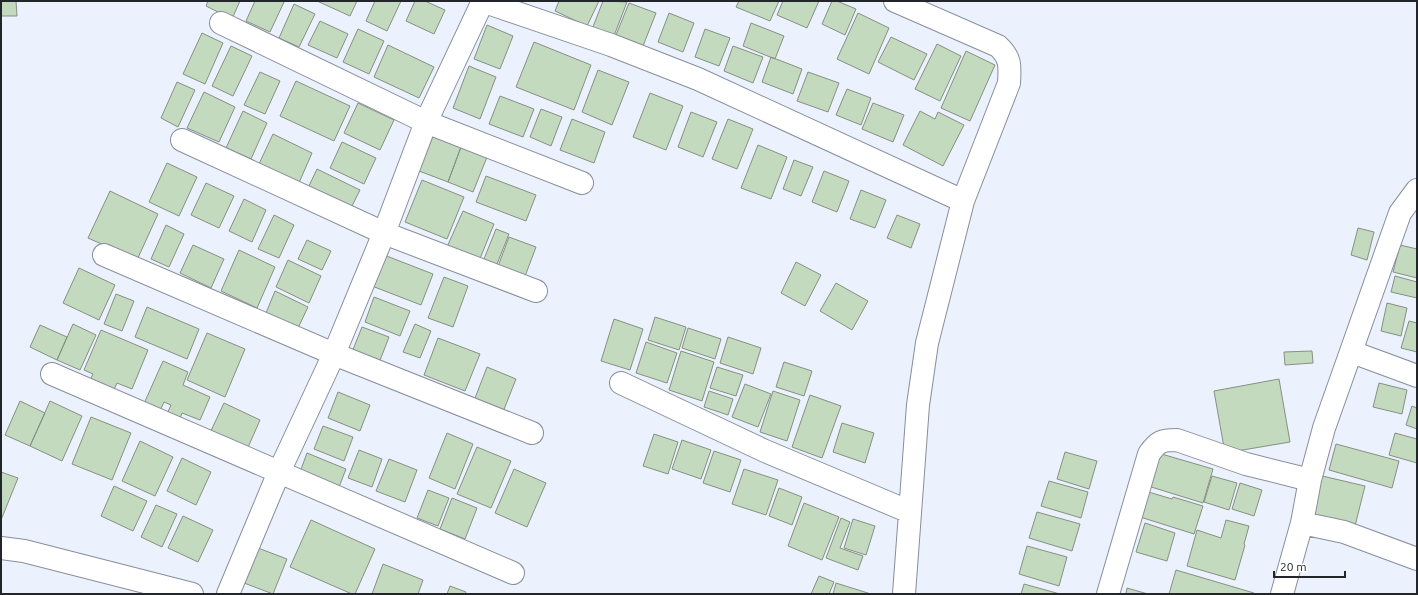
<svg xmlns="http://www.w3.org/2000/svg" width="1418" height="595" viewBox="0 0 1418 595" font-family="Ubuntu,sans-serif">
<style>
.building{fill:#c3dabe;stroke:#869083}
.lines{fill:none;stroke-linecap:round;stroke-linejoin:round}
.minor-casing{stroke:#888e9b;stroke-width:24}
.minor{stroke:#fff;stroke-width:22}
</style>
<rect width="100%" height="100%" fill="#ebf1fd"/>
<path class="building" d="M1 1H16L17 16H1Z
M208 1H240L232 19 206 6Z
M255 1H281L284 2 270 32 246 21Z
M317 1H357L350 16Z
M375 1H401L387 31 366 21Z
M415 1H425L445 10 434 34 406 21Z
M559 1H599L587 26 555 11Z
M603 1 627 2 612 41 591 32Z
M739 1H779L770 21 736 7Z
M783 1H819L807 28 777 15Z
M832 1H837L856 9 845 35 822 24Z
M629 3 656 13 643 46 616 35Z
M294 4 315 14 299 47 279 38Z
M669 13 694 23 683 52 658 42Z
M858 13 889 28 869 74 837 59Z
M320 21 348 34 337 58 308 45Z
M751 23 784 36 775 59 743 46Z
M487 25 513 36 500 69 474 59Z
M358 29 384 41 369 74 343 62Z
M705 29 730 38 719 66 695 57Z
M202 33 223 43 205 84 183 74Z
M891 37 927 54 914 80 878 62Z
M534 42 591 65 574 110 516 87Z
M937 44 961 56 940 101 915 89Z
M388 45 434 67 419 98 374 77Z
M231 46 252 56 233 96 212 86Z
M733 46 763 57 753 83 724 71Z
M966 51 995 65 970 121 941 108Z
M771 57 802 69 793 94 762 82Z
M469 66 496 77 480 119 453 108Z
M598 70 629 82 612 125 582 112Z
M260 72 280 81 265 114 244 105Z
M808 72 839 83 828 112 797 101Z
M296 81 350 106 334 141 280 116Z
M177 82 195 90 178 127 161 118Z
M847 89 871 98 861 125 836 115Z
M204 92 235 107 219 142 187 128Z
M650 93 683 106 666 150 633 137Z
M500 96 534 109 523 137 489 124Z
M358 103 394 120 380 150 344 133Z
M873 103 904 115 893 142 862 129Z
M541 109 562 117 551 146 530 137Z
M243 111 267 123 251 159 226 148Z
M920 111 935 119 938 112 964 125 943 166 903 145Z
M691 112 717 122 703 157 678 147Z
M572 119 605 132 594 163 560 150Z
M728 119 753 129 737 169 712 159Z
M273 134 312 153 298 185 258 166Z
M433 136 461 147 448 182 419 171Z
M342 142 376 158 364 184 330 168Z
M758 145 787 157 771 199 741 188Z
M461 147 487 157 473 192 448 182Z
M794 160 813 167 801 196 783 189Z
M167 163 197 177 179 216 149 202Z
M317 169 360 190 351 208 308 188Z
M824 171 849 181 837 212 812 202Z
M486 176 536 195 526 221 476 202Z
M422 180 464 197 447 239 405 222Z
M206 183 234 196 219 228 191 215Z
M861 190 886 200 875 228 850 219Z
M110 191 158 214 137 260 88 238Z
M244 199 266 210 252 242 229 231Z
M463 211 494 224 479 261 447 247Z
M274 215 294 225 279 258 258 249Z
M897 215 920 224 911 248 887 238Z
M166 225 184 234 169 267 151 259Z
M1358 228 1374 232 1367 260 1351 255Z
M496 229 509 234 495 269 482 264Z
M509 237 536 247 524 279 497 269Z
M307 240 331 251 322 270 298 259Z
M193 245 224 259 211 288 180 273Z
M1400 245 1417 249V278L1393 272Z
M239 250 275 267 257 308 221 291Z
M384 255 433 274 421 305 372 286Z
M288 260 321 276 309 303 276 287Z
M796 262 821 275 805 306 781 293Z
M79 268 115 285 99 320 63 303Z
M1395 276 1417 282V298L1391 292Z
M444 277 468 286 453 327 428 318Z
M836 283 868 301 852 330 820 311Z
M275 291 308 307 298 328 266 313Z
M116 294 134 301 122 331 104 324Z
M374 297 410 311 400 336 365 322Z
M1387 303 1407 308 1401 336 1381 331Z
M147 307 199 329 187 359 135 337Z
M655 317 686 327 679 350 648 340Z
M614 319 643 329 630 370 601 361Z
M1409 321 1417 323V352L1401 348Z
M73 324 96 335 80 370 57 360Z
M415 324 431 331 420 358 403 352Z
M40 325 67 337 57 360 30 347Z
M362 327 389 337 379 363 352 352Z
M688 328 721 339 715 359 682 348Z
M101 330 148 350 132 389 117 383 112 394 88 384 93 374 84 370Z
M207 333 245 349 225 397 187 380Z
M728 337 761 348 753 374 720 363Z
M438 338 480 354 465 391 424 375Z
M646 342 677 353 667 383 636 373Z
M681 351 714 362 702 401 669 390Z
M1312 351 1313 363 1285 365 1284 352Z
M163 361 188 372 183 385 210 397 200 420 182 413 178 424 165 418 171 405 164 402 158 415 142 408Z
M784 362 812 371 804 396 776 387Z
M487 367 516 379 501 417 472 406Z
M717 367 743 375 736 396 710 388Z
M1279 379 1290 442 1225 453 1214 391Z
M1379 383 1407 390 1402 414 1373 407Z
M745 384 771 394 758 427 732 417Z
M709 391 733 399 728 415 704 407Z
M773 391 800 400 787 441 760 432Z
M338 392 370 405 360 431 328 418Z
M810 395 841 406 822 458 792 447Z
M20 401 45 413 30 446 5 435Z
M50 401 82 416 62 461 30 446Z
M224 403 260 420 246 452 209 435Z
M1412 406 1417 408V429L1406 425Z
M91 417 131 433 112 480 72 464Z
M842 423 874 433 865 463 833 452Z
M323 426 353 437 344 461 314 449Z
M447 433 473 444 455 489 429 478Z
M1395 433 1417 439V463L1389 455Z
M654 434 678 442 668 474 643 466Z
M682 440 711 450 701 479 672 469Z
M140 441 173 457 155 496 122 481Z
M1336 444 1399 461 1392 488 1329 470Z
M477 447 511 461 491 508 457 494Z
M359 450 382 459 372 487 348 478Z
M714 451 741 460 730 492 703 483Z
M1065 452 1097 461 1089 489 1057 479Z
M307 453 346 469 339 487 300 472Z
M1158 453 1213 469 1203 503 1148 486Z
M182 458 211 472 196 505 167 491Z
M389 459 417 470 405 502 376 491Z
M514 469 546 483 527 527 495 513Z
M744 469 778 480 766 515 732 504Z
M1 472 18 478 1 520Z
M1318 475 1365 486 1355 526 1308 514Z
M1212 476 1237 483 1229 510 1204 502Z
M1049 481 1088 492 1081 518 1041 506Z
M1240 483 1262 490 1254 516 1232 509Z
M114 486 147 501 133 531 101 516Z
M779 488 802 497 792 525 769 516Z
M428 490 449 498 438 526 417 518Z
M1145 491 1172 499 1173 497 1203 506 1194 534 1137 516Z
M452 498 477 508 465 539 440 529Z
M804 503 839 517 822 560 788 546Z
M156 505 177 514 162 547 141 537Z
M1037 512 1080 524 1072 551 1029 538Z
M183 516 213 530 198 562 168 548Z
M841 518 850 522 840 548 863 556 858 570 826 558Z
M853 519 875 526 866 555 844 548Z
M311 520 375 549 355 594H352L290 567Z
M1226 520 1249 526 1244 544 1245 545 1235 580 1187 566 1197 530 1221 538Z
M1145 523 1175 533 1167 561 1136 552Z
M1027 546 1067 557 1059 586 1019 574Z
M258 548 287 559 273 594 244 583Z
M383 564 423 580 418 594H372Z
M1176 570 1254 593V594H1169Z
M819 576 834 582 829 594H811Z
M836 583 871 594H833Z
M1024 584 1060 594H1021Z
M450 586 466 592 465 594H447Z
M1127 588 1148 594H1126Z"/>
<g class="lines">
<defs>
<path id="minor" d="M482 1 611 45 698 79 963 201
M895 1 998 46C1011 58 1010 66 1009 83L963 201 927 343 918 405 904 594
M221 23 426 122 582 183
M182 140 384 233 536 291
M104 255 334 354 532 433
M1352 352 1417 376
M52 374 513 573
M621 383 765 451 910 512
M1302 523 1310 480
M1 548 24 551 192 594
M228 594 279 472 334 354 384 233 426 122 483 1
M1108 594 1149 454C1158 441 1162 440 1177 440L1246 464 1310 480 1324 428 1400 213 1417 190
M1282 594 1302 523 1344 532 1417 559"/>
</defs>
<use href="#minor" class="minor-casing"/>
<use href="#minor" class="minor"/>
</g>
<rect width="1418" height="595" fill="none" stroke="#22252a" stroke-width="4"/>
<path d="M1274 571v6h71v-6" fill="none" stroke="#22252a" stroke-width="2"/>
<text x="1280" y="571" font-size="12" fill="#22252a" stroke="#fefefe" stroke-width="3" paint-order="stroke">20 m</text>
</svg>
